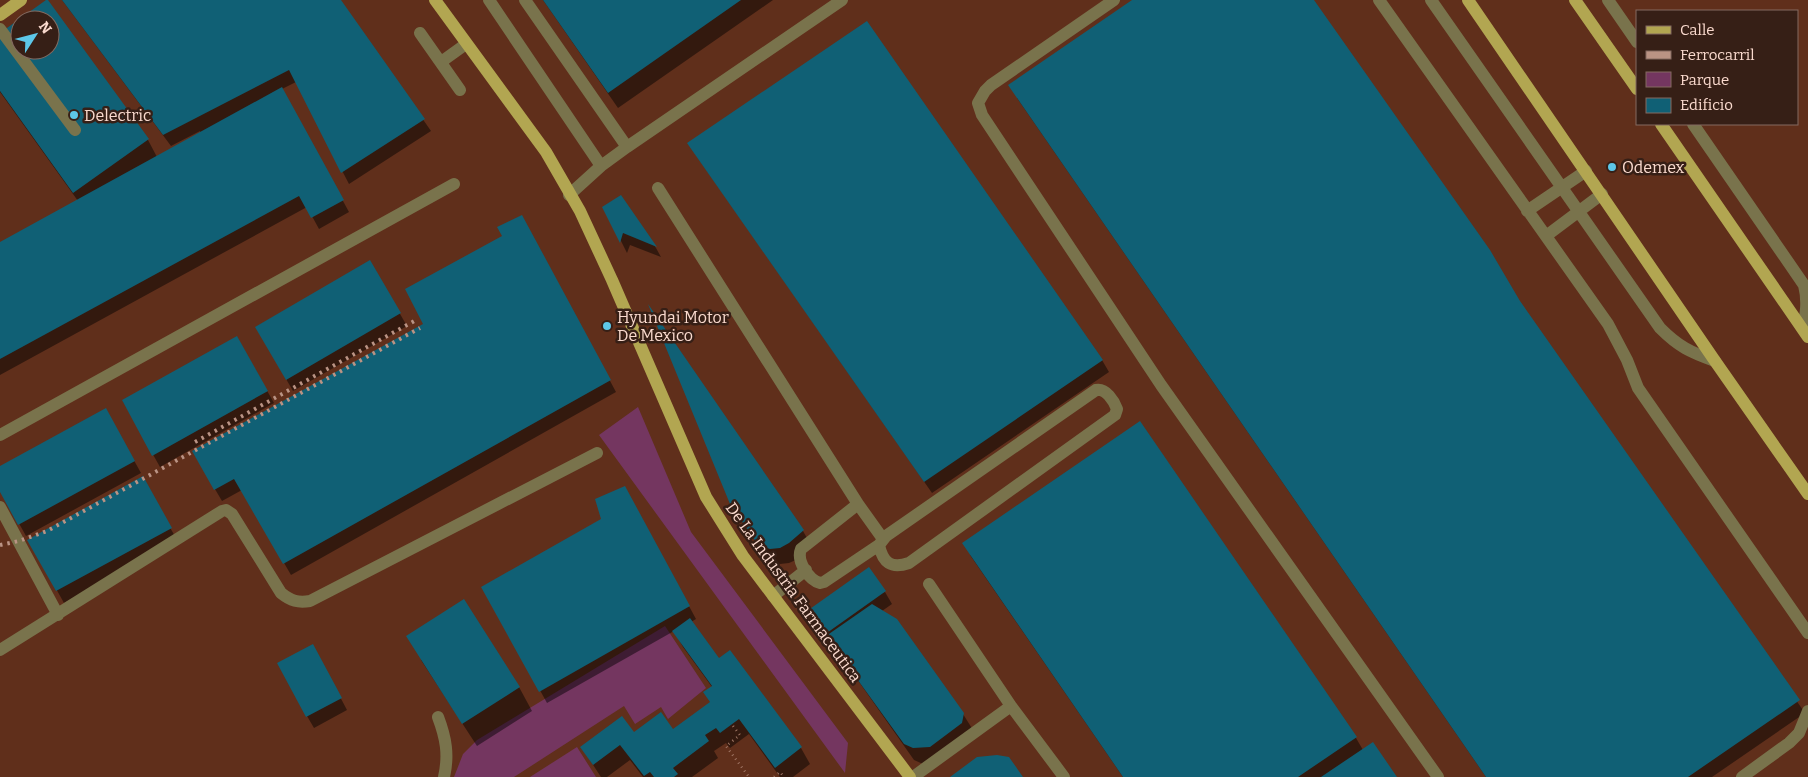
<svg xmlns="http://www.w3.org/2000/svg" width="1808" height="777" viewBox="0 0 1808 777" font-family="Bitter,serif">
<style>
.green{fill:#743660}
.shadow{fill:#0007}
.building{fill:#106075;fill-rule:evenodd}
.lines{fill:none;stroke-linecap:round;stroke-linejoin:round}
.path{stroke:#a27867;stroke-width:2.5;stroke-dasharray:1 4;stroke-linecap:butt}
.minor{stroke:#79734c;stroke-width:12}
.major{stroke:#b2a651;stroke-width:12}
.rail{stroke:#ba9384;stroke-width:4;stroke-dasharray:2.5 5;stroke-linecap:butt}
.poi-dot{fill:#5dc7e8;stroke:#361f16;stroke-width:2}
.labels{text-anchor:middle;stroke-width:5;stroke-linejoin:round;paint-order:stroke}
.poi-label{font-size:16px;fill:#fadace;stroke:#361f16;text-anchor:start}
.street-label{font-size:16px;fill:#fadace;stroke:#361f16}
</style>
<rect width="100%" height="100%" fill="#602f1b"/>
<path class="green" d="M638 407 691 532 848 743 845 773 599 435Z
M665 626 706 688 668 719 661 707 635 724 624 706 514 777H454L463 754 477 740Z
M577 747 596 777H530Z"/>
<path class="shadow" d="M62 0H340L431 131 349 184 296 82 282 89 349 212 319 229 307 207 0 375V243L78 201 0 92V34L20 20V50H50V20H20L47 1 148 140 157 157 201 133 200 131 171 146Z
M543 0H773L618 108Z
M1134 0H1313L1519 302 1805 713 1712 777H1486L1017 98Z
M696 155 1102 360 1109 372 932 493Z
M621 196 656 248 661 257 630 245 627 253 604 207Z
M528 228 616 392 291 575 242 490 222 501 193 452 425 324Z
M370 262 407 326 293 391 256 327Z
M237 337 274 403 160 467 123 401Z
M106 410 141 473 26 536 0 489V468Z
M142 477 177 540 64 603 29 540Z
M631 499 696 619 691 622 719 660 730 652 801 748 810 764 793 777H780L749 734 730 748 726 743 714 751 718 758 692 777H643L630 760 607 777H601L582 748 633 734 673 731 711 703 712 687 683 647 674 631 547 703 483 587 602 520Z
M731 504 803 531 812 547 798 559 789 563 780 564 768 561Z
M970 555 1356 738 1363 750 1395 777H1123Z
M885 592 892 604 882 611 963 714 973 730 923 764 914 760 833 645 831 646 809 612Z
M319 657 347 710 314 728 307 716Z
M421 660 519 687 532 711 477 746Z"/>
<path class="building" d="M46 0H48L149 139 73 193 0 91V33ZM20 20H50V50H20Z
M62 0H341L425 119 341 173 289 70 163 135Z
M543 0H741L608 93Z
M1132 0H1314L1490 250 1520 301 1800 700 1688 777H1486L1008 85Z
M867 21 1103 360 924 482 687 143Z
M282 87 344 200 311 218 299 196 0 359V242Z
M621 195 657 247 623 233 620 243 602 207Z
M522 215 611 380 283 564 234 479 214 490 192 451 423 324 405 289 502 236 497 227Z
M370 260 401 313 286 380 255 327Z
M648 304 804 530 789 543 780 548 770 549 758 545 730 504Z
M237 336 268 391 152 456 122 400Z
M106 408 135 461 18 525 0 492V466Z
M1140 421 1357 737 1298 777H1123L962 543Z
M143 476 172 528 56 591 27 540Z
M625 486 690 606 539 692 481 587 601 519 595 499Z
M869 567 886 591 824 635 807 611Z
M464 599 520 687 462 724 406 636Z
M872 604 897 619 964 713 962 723 930 747 913 748 904 744 826 636Z
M690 618 719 658 730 650 802 747 775 768 739 719 720 733 716 728 705 735 709 741 673 768 678 774 674 777H654L650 772 644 776 620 745 593 765 580 747 622 716 634 732 661 712 673 729 710 702 703 692 712 686 672 631Z
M313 644 342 698 306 717 277 663Z
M1373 742 1397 777H1321Z
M997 755 1009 757 1023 777H950L977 757Z"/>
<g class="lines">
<path class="path" d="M733 726 740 735 726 746 749 777
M774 777 780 772 784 777"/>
<path class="minor" d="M489 0 601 166
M525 0 627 147
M1114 0 991 85 985 91 978 103 982 115 1161 385 1438 777
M1379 0 1608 324 1627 360 1638 388 1808 633
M1431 0 1660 328C1679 347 1690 352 1715 361
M1608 0 1637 42
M0 29 75 130
M420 33 460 90
M441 62 466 44
M1693 124 1804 285C1808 301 1806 313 1803 329
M658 188 858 504
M569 195 601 166 627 147 842 0
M1527 211 1586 171
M1546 236 1602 194
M0 435 454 184
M0 507 58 615
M879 545C883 563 891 569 909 563L1115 415 1117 409C1114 401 1106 388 1096 390L886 536 879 545 824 582 820 583C809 580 796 561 801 549L858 504 883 539
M929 584 1011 706 1064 777
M773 596 806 570
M0 650 222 511 226 510 232 514 281 593C291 601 298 603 310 601L597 453
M438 717C446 738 449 755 444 777
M913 777 1011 706
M1742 777 1789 743 1799 733 1808 711"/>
<path class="major" d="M435 0 546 152 580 211 612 280 706 497 743 556 910 777
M1468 0 1715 361 1808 494
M1575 0 1637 89
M0 15 21 0
M1661 124 1808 337"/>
<path class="rail" d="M195 442 416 320
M0 545 19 541 47 531 420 328"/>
</g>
<g class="poi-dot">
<circle cx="74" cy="115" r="5"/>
<circle cx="1612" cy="167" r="5"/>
<circle cx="607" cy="326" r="5"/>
</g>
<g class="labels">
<g class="poi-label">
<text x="84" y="121">Delectric</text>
<text x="1622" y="173">Odemex</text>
<text x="617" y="323">Hyundai Motor<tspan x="617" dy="18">De Mexico</tspan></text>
</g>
<g class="street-label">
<text transform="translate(794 592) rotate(54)" y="6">De La Industria Farmaceutica</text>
</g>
</g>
<rect x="1636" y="10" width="162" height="115" fill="#361f16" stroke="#846a60"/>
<rect x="1646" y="26" width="25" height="8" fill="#b2a651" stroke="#846a60"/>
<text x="1680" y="35" font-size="15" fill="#fadace">Calle</text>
<rect x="1646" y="51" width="25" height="8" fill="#ba9384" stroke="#846a60"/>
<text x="1680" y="60" font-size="15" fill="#fadace">Ferrocarril</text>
<rect x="1646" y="72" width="25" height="15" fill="#743660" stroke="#846a60"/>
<text x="1680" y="85" font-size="15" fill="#fadace">Parque</text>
<rect x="1646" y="98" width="25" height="15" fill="#106075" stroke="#846a60"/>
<text x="1680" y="110" font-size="15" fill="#fadace">Edificio</text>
<g transform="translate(35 35) rotate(54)"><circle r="24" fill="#361f16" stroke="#846a60"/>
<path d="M0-4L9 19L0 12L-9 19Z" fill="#5dc7e8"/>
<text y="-8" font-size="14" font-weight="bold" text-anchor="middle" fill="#fadace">N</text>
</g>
</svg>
